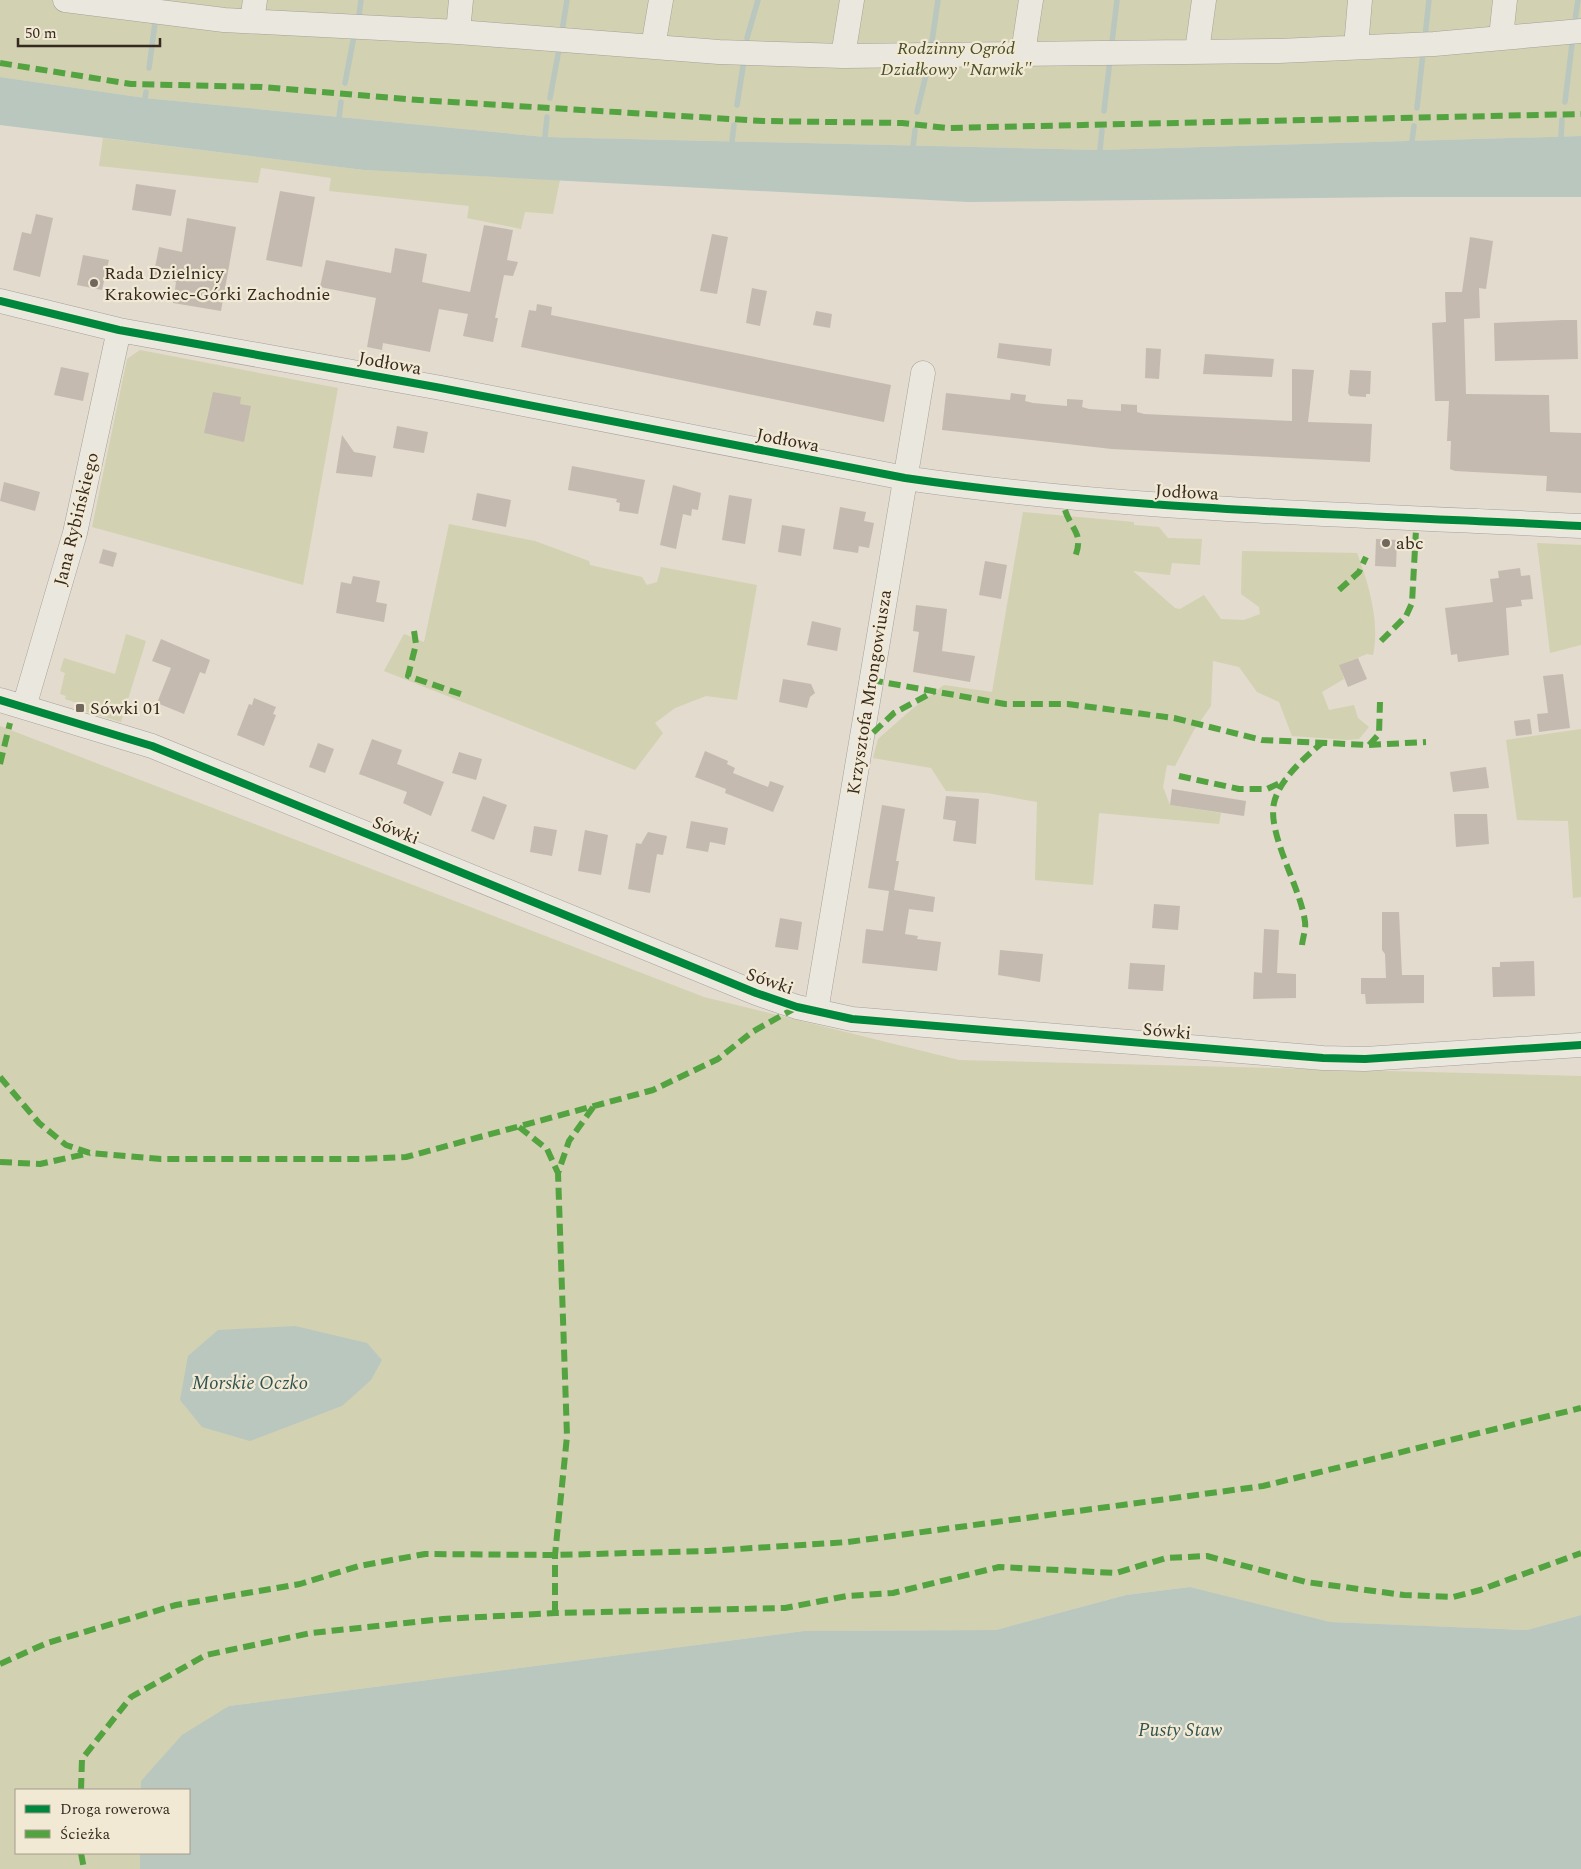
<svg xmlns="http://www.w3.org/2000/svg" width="1581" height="1869" viewBox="0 0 1581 1869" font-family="Spectral,serif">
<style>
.green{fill:#d2d1b2;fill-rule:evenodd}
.water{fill:#b9c7be}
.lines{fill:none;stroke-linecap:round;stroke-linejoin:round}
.stream{stroke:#b9c7be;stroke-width:5.5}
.building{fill:#c5baaf}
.minor-casing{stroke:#a7a097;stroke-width:25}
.minor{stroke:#eae7df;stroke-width:24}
.quiet{stroke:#53a341;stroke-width:6;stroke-dasharray:12 6;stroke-linecap:butt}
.cycleway-casing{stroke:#f2e9d5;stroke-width:11}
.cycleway{stroke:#00873e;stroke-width:8}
.poi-dot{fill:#72675d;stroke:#f2e9d5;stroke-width:2}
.labels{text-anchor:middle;stroke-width:4.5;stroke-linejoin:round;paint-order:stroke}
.park-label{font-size:18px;font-style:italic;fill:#475028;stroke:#f2e9d5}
.poi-label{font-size:18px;fill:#352920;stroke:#f2e9d5;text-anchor:start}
.street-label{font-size:18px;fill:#352920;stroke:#f2e9d5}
.water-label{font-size:19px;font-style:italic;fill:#305450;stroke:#f2e9d5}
</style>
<rect width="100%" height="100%" fill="#e2dbce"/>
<path class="green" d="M0 0H1581V136L1100 150 545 137 145 98 0 77Z
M103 138 364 170 560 180 553 214 525 212 521 229 467 218 469 206 329 191 331 178 261 168 258 183 99 166Z
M140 350 338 388 303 585 92 527 127 359Z
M1023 512 1134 522V525L1159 527 1168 538 1202 539 1200 565 1172 563 1170 575 1133 571 1175 608 1180 609 1204 595 1221 619 1244 620 1260 614 1259 607 1241 594 1242 551 1357 553C1369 584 1380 622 1373 655L1367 654 1340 665 1344 679 1322 692 1329 710 1354 705 1358 718 1369 727 1359 739 1347 740 1292 736 1279 702 1257 692 1239 667 1213 661 1211 706 1194 730 1175 766 1167 765 1163 787 1170 805 1221 813 1219 824 1099 813 1093 885 1035 880 1037 802 987 793 946 791 931 768 873 758 878 739 912 709 944 685 992 692Z
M449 524 535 541 589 561 590 565 642 577 647 585 657 582 661 567 757 585 737 700 706 696 675 708 655 723 663 733 635 770 384 671 404 634 424 642Z
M1537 543 1581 545V645L1550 653Z
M126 634 146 641 121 722 81 710 83 705 65 699 66 696 60 694 65 673 60 671 64 658 115 674Z
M0 726 704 997 959 1060 1581 1076V1615L1527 1630 1329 1622 1190 1587 1126 1595 996 1630 804 1631 229 1706 141 1781V1790H16V1853H140V1869H0ZM342 1406 307 1419 202 1427Z
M1581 729V897L1573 898 1568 821 1517 820 1506 740Z"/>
<path class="water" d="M0 77 145 98 545 137 1100 150 1581 136V197H1400L968 202 364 170 0 125Z
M295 1326 367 1343 382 1360 371 1380 342 1406 250 1441 202 1427 180 1400 188 1356 218 1330Z
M1190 1587 1330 1622 1527 1630 1581 1615V1869H140V1853H189V1790H141V1781L182 1735 229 1706 804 1631 996 1630 1126 1595Z"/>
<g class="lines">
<path class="stream" d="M359 16 361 0
M1575 20 1578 0
M562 31 567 0
M1425 37 1429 0
M747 38 758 0
M1112 42 1117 0
M931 48 938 0
M149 68 155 23
M345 83 354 36
M145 98 146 92
M550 98 559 49
M1565 102 1572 44
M737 105 744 60
M1417 108 1423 53
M1104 111 1110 60
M917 112 929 62
M339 118 341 102
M545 137 547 117
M1561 137 1562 120
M732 141 734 125
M1412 141 1414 126
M913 147 915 130
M1100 150 1102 130"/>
</g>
<path class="building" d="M136 184 176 190 171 216 132 210Z
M280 191 315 197 302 267 266 260Z
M36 214 53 218 40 277 13 270 22 232 31 234Z
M187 218 236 227 221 311 173 303 176 282 153 277 159 247 182 252Z
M484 225 513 230 507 260 518 262 513 276 504 275 495 318H498L493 342 463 336 468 314 439 309 430 352 383 343 382 350 367 347 376 298 320 287 326 260 391 273 395 248 427 254 422 282 470 292Z
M712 234 728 237 717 294 700 291Z
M1470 237 1493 241 1486 289 1479 288 1480 318 1464 319 1466 394 1549 395 1550 432 1581 433V493L1546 491 1547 476 1455 471 1450 469 1451 441H1447L1449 401H1435L1432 323 1446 322 1445 292H1462Z
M83 255 109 260 102 290 77 285Z
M752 288 767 291 760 326 746 323Z
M537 304 552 307 551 315 891 385 884 422 521 347 529 310 536 311Z
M816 311 832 314 830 328 813 325Z
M1563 320H1577L1578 359 1495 361 1494 323Z
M999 343 1052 349 1050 366 997 358Z
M1146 348 1161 349 1159 379 1145 378Z
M1205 354 1274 359 1272 377 1203 374Z
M61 367 89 373 83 401 54 395Z
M1292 369 1314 370 1308 422 1372 424 1370 462 1112 449 942 430 946 393 1010 400 1011 393 1026 395 1025 401 1033 403 1067 406V399L1083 400 1082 407 1089 409 1121 411V404L1137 405V412L1144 414 1292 421Z
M1350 370 1371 371 1370 394H1366V397L1350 396 1348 393Z
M213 392 241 397 240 404 251 406 244 442 204 433Z
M397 426 428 432 424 453 393 448Z
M342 435 354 452 376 456 372 477 336 473Z
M572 466 645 480 638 514 619 511 620 503 616 502 617 499 568 490Z
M4 482 40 492 35 511 0 501Z
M673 485 701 493 698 510 692 509 691 516 683 514 676 549 660 545Z
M477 493 511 500 506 527 472 520Z
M729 495 752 499 745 544 722 540Z
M840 507 866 512 864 521 874 523 869 548 859 546 858 553 833 549Z
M782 525 805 529 801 556 778 552Z
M1376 539 1397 540 1396 567 1375 566Z
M103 549 117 553 113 567 99 563Z
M985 561 1007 565 1001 599 979 595Z
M1520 568 1521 576 1530 575 1533 599 1521 600 1522 606 1506 608 1509 655 1458 662 1457 654 1451 655 1445 608 1493 602 1490 579 1499 578 1498 571Z
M353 576 380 581 376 602 387 604 384 622 336 613 341 582 351 584Z
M916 605 947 609 942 651 975 656 970 682 913 672 919 632 913 631Z
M812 621 841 628 837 651 807 645Z
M161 639 210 660 205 674 200 672 184 714 157 703 171 668 152 661Z
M1358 658 1367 679 1348 687 1339 665Z
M1563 674 1570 728 1539 732 1537 714 1548 713 1543 676Z
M783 679 811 684 815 693 810 697 807 708 779 702Z
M254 698 276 707 273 714 276 715 264 746 237 735 249 704 252 705Z
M1530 719 1532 734 1516 736 1514 721Z
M372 739 402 750 397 764 444 782 431 816 403 803 407 792 359 774Z
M318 743 334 749 325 773 309 767Z
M705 751 728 761 727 764 735 768 733 773 768 787 770 781 784 786 773 812 725 793 726 789 695 777Z
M459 752 482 759 476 780 452 773Z
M1486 767 1489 788 1453 792 1450 772Z
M1172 789 1246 801 1244 816 1170 805Z
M483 796 507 805 494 840 471 831Z
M946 796 979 799 976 844 953 841 956 821 943 819Z
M882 805 905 809 896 861H899L894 890 935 897 933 912 909 909 905 934 918 936 917 939 941 942 937 971 862 963 866 929 883 931 889 891 868 888Z
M1454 814H1487L1489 844 1456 847Z
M691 821 728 828 725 845 710 842 708 852 686 848Z
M534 826 557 830 552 856 530 852Z
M585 830 608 835 601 875 578 871Z
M648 832 667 836 663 855 657 854 650 893 628 889 636 843 641 844Z
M1154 904 1180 906 1178 930 1152 928Z
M1382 912H1399L1402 975H1424V1003L1366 1004 1365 994H1361V978H1386L1385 954 1382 950Z
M780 918 802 922 798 950 775 947Z
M1264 929 1279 930 1277 973 1296 974V998L1253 999 1254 972 1262 973Z
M1000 950 1043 954 1040 982 998 975Z
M1534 961 1535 996 1493 997 1492 967H1500V962Z
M1130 963 1165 965 1163 991 1128 989Z"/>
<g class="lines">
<defs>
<path id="minor" d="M65 0 224 20 458 32 719 52 843 56 1279 51 1434 44 1581 31
M252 21 255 0
M458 32 461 0
M1501 37 1505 0
M653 47 661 0
M1356 47 1360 0
M1197 51 1204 0
M1023 53 1031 0
M843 56 852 0
M0 301 119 330 441 388 905 478C1129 511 1355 514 1581 526
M0 700 152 746 756 993 797 1007 852 1019 1323 1058 1365 1059 1581 1045
M24 707 75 533 119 330
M816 1011 923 373"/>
</defs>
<use href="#minor" class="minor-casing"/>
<use href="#minor" class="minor"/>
<path class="quiet" d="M0 63 131 84 261 87 419 100 763 121 902 123 947 128 1581 114
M1065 510C1072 531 1084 533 1075 557
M1339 590 1359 572 1366 557
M414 631 416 644 408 676 466 696
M1381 641 1406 616 1412 603 1416 530
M871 680 1005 704H1068L1174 718 1262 740 1369 745 1379 734 1380 702
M860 745 894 713 935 691
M1369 745 1426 742
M0 764 10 723
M1179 776 1239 789H1267L1286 780
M1302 945C1303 937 1306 929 1305 922 1301 888 1267 834 1274 803 1279 780 1305 757 1322 743
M0 1077 39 1123 66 1145 90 1153 161 1159H360L406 1157 653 1090 718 1059 752 1032 797 1007
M519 1127 547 1149 558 1173
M0 1162 40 1164 90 1153
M555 1613V1555L567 1436 558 1173 569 1141 594 1106
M0 1664 47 1643 176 1605 300 1584 359 1566 425 1554 555 1555 707 1551 848 1542 1263 1486 1581 1408
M81 1790 82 1759 131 1697 206 1655 311 1633 443 1619 555 1613 785 1608 847 1596 893 1593 999 1567 1116 1573 1166 1558 1207 1556 1306 1582 1404 1595 1453 1597 1480 1590 1581 1553
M81 1853 84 1869"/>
<defs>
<path id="cycleway" d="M0 301 119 330 441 388 905 478C1129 511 1355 514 1581 526
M0 700 152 746 756 993 797 1007 852 1019 1323 1058 1365 1059 1581 1045"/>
</defs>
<use href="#cycleway" class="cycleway-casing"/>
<use href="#cycleway" class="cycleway"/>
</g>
<g class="poi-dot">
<circle cx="94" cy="283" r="5"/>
<circle cx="1386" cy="543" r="5"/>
<rect x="75" y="703" width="10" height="10" rx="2.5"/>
</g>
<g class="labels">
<g class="park-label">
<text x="956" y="54">Rodzinny Ogród<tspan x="956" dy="21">Działkowy "Narwik"</tspan></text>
</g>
<g class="poi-label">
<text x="104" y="279">Rada Dzielnicy<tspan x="104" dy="21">Krakowiec-Górki Zachodnie</tspan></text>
<text x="1396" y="549">abc</text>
<text x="90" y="714">Sówki 01</text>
</g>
<g class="street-label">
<text transform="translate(390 363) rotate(10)" y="6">Jodłowa</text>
<text transform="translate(788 440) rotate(11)" y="6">Jodłowa</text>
<text transform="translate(1187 492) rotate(3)" y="6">Jodłowa</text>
<text transform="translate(76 519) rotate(-76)" y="6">Jana Rybińskiego</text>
<text transform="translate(869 692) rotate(-81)" y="6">Krzysztofa Mrongowiusza</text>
<text transform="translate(396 830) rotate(22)" y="6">Sówki</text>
<text transform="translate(770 981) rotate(19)" y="6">Sówki</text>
<text transform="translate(1167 1031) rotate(5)" y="6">Sówki</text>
</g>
<g class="water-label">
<text x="250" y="1389">Morskie Oczko</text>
<text x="1180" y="1736">Pusty Staw</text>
</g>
</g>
<rect x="15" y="1789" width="175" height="65" fill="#f2e9d5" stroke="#a69c8d"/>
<rect x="25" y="1805" width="25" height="8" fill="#00873e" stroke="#a69c8d"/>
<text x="60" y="1814" font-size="15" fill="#352920">Droga rowerowa</text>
<rect x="25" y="1830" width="25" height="8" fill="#53a341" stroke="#a69c8d"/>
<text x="60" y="1839" font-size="15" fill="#352920">Ścieżka</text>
<path d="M18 38v8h142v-8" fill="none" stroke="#352920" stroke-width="2.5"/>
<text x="25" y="38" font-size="15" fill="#352920" stroke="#f2e9d5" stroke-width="4" paint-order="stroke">50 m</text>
</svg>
